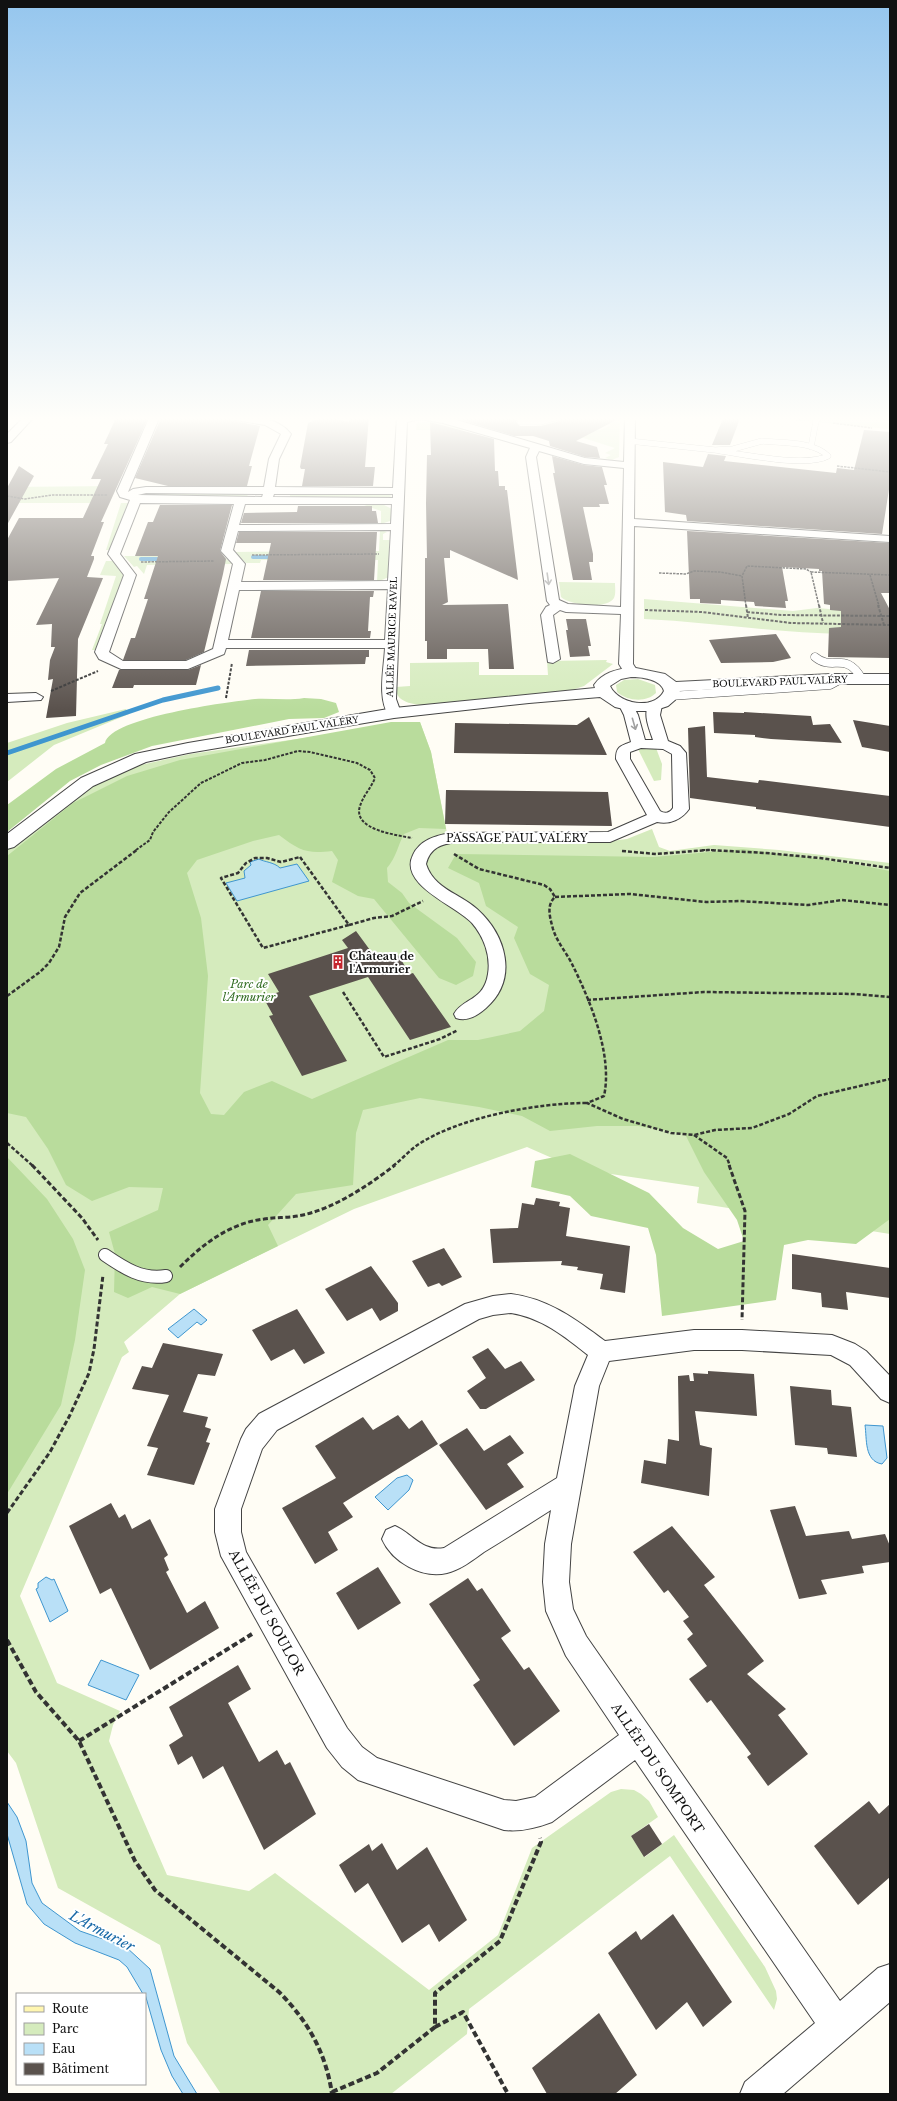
<svg xmlns="http://www.w3.org/2000/svg" width="897" height="2101" viewBox="0 0 897 2101" font-family="'Libre Baskerville',serif">
<style>
.green{fill:#d5ebbd}
.forest{fill:#b9dc9c}
.water{fill:#b9e0f7;stroke:#3f96cf}
.lines{fill:none;stroke-linecap:round;stroke-linejoin:round}
.stream-far1{stroke:#3f96cf;stroke-width:4}
.stream{stroke:#3f96cf;stroke-width:5}
.building{fill:#5a524d}
.service-far2-casing{stroke:#444;stroke-width:6}
.service-far1-casing{stroke:#444;stroke-width:9}
.service-casing{stroke:#444;stroke-width:14}
.minor-casing{stroke:#444;stroke-width:2}
.tertiary-casing{stroke:#444;stroke-width:2}
.secondary-casing{stroke:#333;stroke-width:2}
.path-far4{stroke:#333;stroke-width:1.5;stroke-dasharray:2.5 1;stroke-linecap:butt}
.path-far3{stroke:#333;stroke-width:2;stroke-dasharray:3 1.5;stroke-linecap:butt}
.path-far2{stroke:#333;stroke-width:2.5;stroke-dasharray:4 2;stroke-linecap:butt}
.path-far1{stroke:#333;stroke-width:3;stroke-dasharray:5 2.5;stroke-linecap:butt}
.path{stroke:#333;stroke-width:4;stroke-dasharray:6 3;stroke-linecap:butt}
.service-far2{stroke:#fff;stroke-width:5.5}
.service-far1{stroke:#fff;stroke-width:8}
.service{stroke:#fff;stroke-width:12}
.minor{fill:#fff;fill-rule:evenodd}
.tertiary{fill:#fff;fill-rule:evenodd}
.secondary{fill:#fff6b0;fill-rule:evenodd}
.oneway{stroke:#a0a0a0}
.labels{text-anchor:middle;stroke-width:4;stroke-linejoin:round;paint-order:stroke}
.far-street-label{font-size:9px;fill:#111;stroke:#fff}
.street-label{font-size:11px;fill:#111;stroke:#fff}
.poi-label{font-size:11px;font-weight:bold;fill:#111;stroke:#fff;text-anchor:start}
.park-label{font-size:11px;font-style:italic;fill:#2f6b1f;stroke:#fff}
.near-street-label{font-size:13px;fill:#111;stroke:#fff}
.near-water-label{font-size:14px;font-style:italic;fill:#1768a6;stroke:#fff}
</style>
<rect width="100%" height="100%" fill="#fffdf5"/>
<path class="green" d="M602 416H620L619 457 612 460 605 458 611 455 605 453 615 448 552 428 537 433V425L561 419 600 430 610 426V418Z
M746 416H851L890 420V429Z
M431 420 466 430H416L417 423Z
M117 486 109 503H7V487Z
M140 492 248 494V495L245 498 139 497 137 493Z
M293 494H387L392 496 384 499 290 498V495Z
M258 502 382 504 392 509 393 520 381 524V511L364 505H257Z
M121 503H129L110 550H106Z
M380 530 387 532 383 534V540H391L389 577 377 582 378 560H261L260 563H246L234 552 379 551Z
M220 553 232 564 147 565 144 574 137 566 134 567 124 556H177Z
M106 561H114L125 574 97 650H92L102 624H100L116 576 100 575Z
M559 582 615 583C615 587 616 594 614 598 607 610 569 605 561 597Z
M644 599 793 611 817 608 864 612 843 634C776 633 710 622 644 619Z
M607 660 606 662 613 664 584 686 572 690 422 705C410 704 395 701 396 687L410 686V663L479 662V675H548L547 661Z
M638 679 655 685 656 693C646 703 627 701 617 692L616 685 624 680Z
M126 709 129 714 54 745 7 782V743L67 723Z
M420 722 431 752 449 843 460 841H611L627 839 652 829 659 847 670 851 714 845 779 850 890 863V1234L697 1203 699 1187 577 1169 527 1147 354 1209 180 1294 124 1342 129 1352 122 1357 20 1596 57 1683 120 1711 113 1725 109 1741 167 1875 249 1891 275 1873 429 1990 498 1935 532 1848 611 1792 621 1789 634 1790 641 1794 649 1801 658 1817 631 1836 645 1857 674 1835 765 1967 776 1991 777 1999 774 2010 670 1856 469 2009 467 2034 391 2094H221L187 2043 160 1945 58 1888 16 1763 7 1751V850L61 806 93 785 136 766 190 754Z
M656 748 662 764 661 780 654 781 638 749Z"/>
<path class="forest" d="M304 698 321 699 336 703 339 712 324 718 289 719 152 746 101 765 70 781 7 832V805L56 769 105 743C111 717 228 702 255 699 271 698 287 701 304 698Z
M391 722H420L431 752 446 829 419 828 404 834C398 845 396 858 387 868L388 882 402 893 409 903 457 938 476 962 473 976 456 985 439 978 374 899 358 896 332 882 338 860 332 851C307 854 300 851 279 835L253 841 197 860 187 873 201 918 208 976 200 1093 211 1114 224 1115 244 1092 272 1081 312 1099 448 1040H478L520 1031 544 1011 549 985 530 974 514 938 518 927 486 906 479 883 448 868 456 854 654 857 743 849 848 863 890 871V1219L856 1244 808 1240 784 1245 776 1300 662 1316 656 1255 648 1228 591 1216 570 1196 531 1187 535 1161 570 1154 649 1193 683 1228 718 1249 744 1241 737 1220 704 1172 685 1134 638 1126H597L550 1131 522 1116 479 1107 420 1098 363 1110 356 1133 353 1185 296 1194 268 1225 278 1246 180 1294 152 1287 128 1298 114 1292 115 1254 109 1232 158 1210 163 1188 129 1187 92 1201 66 1185 48 1149 26 1117 7 1113V856L73 803 127 776 180 760Z
M7 1157 47 1199 73 1239 85 1270 75 1340 61 1405 7 1494Z"/>
<path class="water" d="M259 859C264 862 274 862 280 868L297 864 309 881 237 901 226 883 245 878 244 871 251 865 250 862Z
M194 1309 207 1320 201 1325 197 1322 178 1338 168 1329Z
M865 1425 883 1426 887 1458 882 1464C864 1461 867 1439 865 1425Z
M407 1475 413 1480 409 1490 388 1510 375 1497 397 1478Z
M46 1577 52 1580 54 1579 68 1611 50 1622 36 1589 38 1588V1583Z
M101 1660 139 1675 126 1700 88 1685Z
M7 1802 17 1817 26 1841 32 1883 42 1903 80 1931 126 1947 150 1969 174 2056 197 2094H183L172 2076 161 2050 145 1994H143L127 1967 119 1960 75 1943 44 1924 27 1904 7 1834Z"/>
<g class="lines">
<path class="stream-far1" d="M253 557H276
M141 559H165"/>
<path class="stream" d="M7 753 163 700 218 688"/>
</g>
<path class="building" d="M171 416H224L230 420 260 426 249 466H252L247 486H168L135 478 161 418Z
M322 416 349 422 350 416H369L365 467H375L373 486H302L305 469H301L300 467 308 423Z
M448 416H546L518 418 516 422 520 426H541L560 421 562 416H624L576 441 597 447 600 458 585 457 550 446 549 441 533 436H514Z
M724 416H741L730 445H712Z
M116 418H148L101 522H104L91 556H94V559L87 577 103 578 78 639 76 716 46 718 53 679 48 680 50 660 55 647H51L52 624 36 625 59 578 7 581V540L19 518H83L101 479H91L108 444H104Z
M430 422 494 439 495 471H498L499 486H505V490H507L518 580 450 550V558H444L448 602 442 605 508 604 514 669H489L488 649H447V659H427V641H425V558H427L426 503 427 455H431Z
M864 430 890 432V483L882 534 687 521 686 515 665 512 663 462 703 467 708 454 726 456 724 461 836 473 837 468 854 470Z
M552 456 584 465 602 467 607 485H604L609 504H599L600 507H583L593 554V562H589L592 580H573L553 473H555Z
M19 466 34 476 7 525V488Z
M160 505H232L220 551 226 559 223 574 204 652 186 660H123L131 638H135L148 599H144L158 556H135L148 522H153Z
M298 506H372V511H376L378 523H241L244 513 297 512Z
M687 531 890 543V593H881L890 610V658L828 657 829 628 841 627V611L830 610V605L824 604 822 571H819V569L782 567 788 601H785L786 608 755 606 754 602 721 600V604L700 603V599H690Z
M239 532H377L374 580H263L271 543H236Z
M261 591H374L373 597H370L368 631H371L370 638H251Z
M566 619H586L591 646H588L590 656 570 657 566 630H568Z
M776 634 791 658 773 662 721 663 709 640Z
M249 650H369V657H366L365 664 246 666Z
M201 665 196 685H134L133 688H112L119 670H188Z
M713 712 744 713V712L811 716 813 725 830 724 842 743 771 739 755 737V735L714 733Z
M589 717 607 755 454 753 455 723 577 725Z
M853 720 890 726V752L862 747Z
M705 726 707 777 758 783 759 780 890 796V827L756 809V807L690 798 688 728Z
M446 790 608 792 612 826 445 824Z
M356 931 378 961 398 955 410 974 413 973 451 1027 410 1040 368 977 309 996 347 1061 302 1076 269 1016 273 1015 263 997 279 992 268 974 348 948 342 940Z
M536 1198 560 1202 559 1206 570 1208 566 1236 630 1246 625 1293 600 1289 603 1274 577 1270 578 1267 561 1265 562 1261 493 1263 490 1229 518 1228 522 1203 534 1205Z
M444 1248 462 1277 442 1286 439 1283 428 1287 412 1261Z
M792 1254 890 1268V1298L846 1292 848 1310 822 1307 821 1293 792 1289Z
M371 1266 398 1303V1311L380 1321 372 1308 347 1321 325 1289Z
M297 1309 325 1353 304 1364 294 1349 271 1361 252 1330Z
M163 1343 223 1354 215 1376 198 1374 183 1412 208 1417 205 1427 211 1429 206 1442 210 1443 194 1485 147 1475 158 1448 147 1446 169 1395 132 1389 142 1366 152 1368Z
M488 1348 505 1369 521 1361 535 1380 486 1409H480L467 1391 486 1378 472 1357Z
M708 1371 754 1374 757 1416 695 1411 700 1445 712 1448 709 1496 641 1483 644 1460 666 1464 668 1439 679 1441 678 1376 689 1375 690 1381H694L693 1373 708 1374Z
M790 1386 831 1390 832 1405 851 1407 857 1457 828 1454 827 1448 795 1445Z
M398 1415 409 1429 422 1420 438 1444 343 1503 353 1517 328 1532 338 1550 315 1564 282 1508 336 1478 315 1446 363 1417 373 1430Z
M467 1428 484 1451 510 1435 524 1453 507 1464 524 1487 486 1510 439 1445Z
M111 1503 119 1518 125 1514 132 1529 150 1519 168 1555 164 1558 169 1570 166 1572 187 1613 205 1601 219 1628 150 1670 111 1588 100 1594 69 1526Z
M795 1506 806 1536 849 1531 852 1539 885 1534 890 1546V1562L862 1566 864 1573 821 1580 827 1594 799 1599 770 1510Z
M672 1526 715 1577 704 1585 764 1661 747 1674 786 1709 778 1715 808 1754 768 1786 747 1757 751 1754 711 1700 707 1703 689 1679 707 1666 687 1639 693 1634 683 1621 689 1617 668 1590 664 1593 633 1552Z
M378 1567 401 1603 358 1630 336 1593Z
M468 1578 477 1591 482 1588 511 1631 501 1638 524 1670 529 1667 560 1711 514 1746 473 1685 480 1680 429 1604Z
M238 1665 251 1689 228 1703 259 1762 277 1750 285 1765 290 1762 316 1814 264 1850 223 1766 203 1779 192 1756 178 1765 169 1745 183 1736 169 1707Z
M869 1801 879 1814 890 1804V1877L858 1905 814 1846Z
M649 1824 662 1844 644 1857 631 1836Z
M382 1843 397 1870 427 1847 467 1920 439 1942 429 1924 402 1943 368 1883 355 1893 339 1865 369 1844 372 1851Z
M673 1914 732 2002 703 2027 687 2002 656 2030 608 1953 636 1931 641 1940Z
M599 2013 637 2075 615 2094H547L532 2068Z"/>
<g class="lines">
<defs>
<path id="service-far2" d="M520 422H540L558 417
M629 441 715 450
M762 441C782 443 813 441 828 456 806 468 741 454 715 450L733 449Z
M811 447 816 421 822 416"/>
<path id="service-far1" d="M815 657C833 672 845 650 862 679
M670 696 830 685 841 679"/>
<path id="service" d="M105 1255C124 1268 142 1280 166 1276"/>
<path id="minor" d="M25 416H35L11 442 7 443V434Z
M150 416H160L128 492 133 489 146 487H264L269 459 281 434 265 425 230 419 225 416C247 416 277 415 291 434L279 459 275 487 393 488 397 416H443L585 458 624 462 625 416H635L634 519 890 536V542L634 526 633 664 638 672 636 675H626L619 664 621 614 566 612 560 610 553 615 560 659 553 663 548 662 541 615 546 607 550 605 547 601 526 457 530 448 443 423 421 419 407 422 396 699 401 713 399 716H389C377 698 384 669 385 648H226L224 654 188 669H121L99 659 95 652 124 575 108 554 130 500 120 497 117 491ZM539 451 584 464 624 468 621 607 568 604 559 600 536 457ZM146 493 263 494 262 497 138 495ZM274 494H393V498L273 497ZM140 503 234 504 221 551 233 564 213 649 186 661H123L109 652 136 575 120 554ZM245 504H392L391 524 239 525ZM391 530 388 581 241 582 245 564 233 550 238 531ZM388 589 385 640H228L239 590Z
M36 693 43 697 41 700 7 702V694Z
M626 701 631 702 638 715 645 740H653C649 728 642 713 650 702H660L662 705 660 715 668 741 680 746 686 753 689 809C682 819 670 825 657 822L610 842H457C441 844 430 848 426 864 434 889 459 893 477 909 506 935 519 979 486 1008 478 1015 468 1022 456 1018L454 1014C463 998 484 1001 488 974 491 956 484 937 472 923 457 906 398 885 413 855 420 840 435 836 450 833L608 832 647 815 616 759C616 747 620 746 631 742L624 715 619 705 621 702ZM641 748 663 749 672 754 673 808C670 813 665 814 660 811L630 759V752Z
M511 1294C549 1299 575 1319 605 1341L694 1330H742L832 1335 855 1344 866 1351 890 1376V1403L881 1399 850 1365 831 1355 742 1350H694L609 1361 599 1386 571 1544 569 1582 573 1609 586 1636 840 2001 878 1968 890 1964V2002L783 2094H740L745 2082 815 2023 635 1760 552 1822C536 1828 521 1832 504 1830L358 1780 342 1767 327 1748 221 1556 215 1532V1509L241 1439 246 1429 259 1414 465 1304 493 1296ZM511 1313C542 1318 564 1336 588 1355L575 1386 557 1478 444 1548C422 1552 413 1534 395 1526L386 1530 382 1539C392 1562 422 1579 447 1573 460 1570 473 1560 484 1552 507 1538 529 1524 551 1510L545 1544 543 1582 546 1611 566 1656 619 1735 535 1797 516 1801 504 1800 377 1758 362 1747 347 1728 246 1552 241 1532V1509L262 1449 277 1430 479 1319 493 1315Z"/>
<path id="tertiary" d="M631 667 665 674 676 682 831 674H890V684H831L680 691 675 700 668 706 653 711H632L615 707 600 697 529 703 394 718 188 753 146 762 93 786 14 847 7 849V834L81 778 135 754 188 743 394 708 595 688 594 685C603 672 616 670 631 667ZM631 677C641 677 661 679 664 691 654 711 618 704 610 686L621 679Z"/>
<path id="secondary" d="M878 416H890V420L880 418Z"/>
</defs>
<use href="#service-far2" class="service-far2-casing"/>
<use href="#service-far1" class="service-far1-casing"/>
<use href="#service" class="service-casing"/>
<use href="#minor" class="minor-casing"/>
<use href="#tertiary" class="tertiary-casing"/>
<use href="#secondary" class="secondary-casing"/>
<path class="path-far4" d="M768 416 802 420
M833 423 872 428
M837 466 890 472
M7 496 25 499 52 495H108
M252 555 379 554
M141 562 214 561
M659 573 686 574 694 571 720 572 742 576
M870 575 879 606
M746 606 742 576 747 566 806 569 811 572
M819 606 811 572 890 575"/>
<path class="path-far3" d="M746 605 748 618
M819 605 823 623
M878 605 884 625
M645 610 702 612 791 623 890 625
M747 612 781 615 890 616
M51 691 98 671
M226 698 232 663
M136 850 150 840 153 832 169 812 201 783 242 763 265 760 298 751 310 752 357 763 370 770 375 778C371 788 363 796 360 806 352 830 397 835 412 838
M702 850H716"/>
<path class="path-far2" d="M622 851 656 854 708 850 766 853 820 858 890 868
M454 854 479 869 544 885 550 889 555 897C546 905 550 918 553 929 557 942 566 952 572 964 590 1000 613 1055 604 1096L587 1103 623 1119 671 1133 694 1135 715 1130 752 1128 789 1114 817 1096 890 1079
M300 857 349 925 263 948 221 878 238 873 246 863 255 858H267L281 862Z
M555 897 630 894 706 902 739 901 808 905 842 900 890 905
M349 925 374 918 392 916 423 901
M343 992 384 1057 440 1039 458 1030
M7 996 40 972 49 963 59 947 65 917 80 893 138 849
M587 1000 704 992 855 994 890 997
M694 1135 727 1158 730 1166
M7 1143 33 1166
M393 1166C401 1160 408 1152 416 1146 458 1117 537 1103 587 1103"/>
<path class="path-far1" d="M32 1165 82 1218 98 1240
M729 1165 745 1211 742 1320
M180 1267C203 1244 230 1223 264 1219 277 1217 290 1218 303 1215 335 1208 369 1185 395 1165
M7 1513 50 1452 70 1415 89 1373 94 1349 103 1275"/>
<path class="path" d="M7 1640 36 1692 79 1741 135 1861 155 1890 279 1992C308 2021 326 2053 332 2094
M79 1741 252 1634
M435 2027 463 2012 508 2094
M332 2092 377 2073 435 2027V1993L500 1941 541 1842 540 1838"/>
<use href="#service-far2" class="service-far2"/>
<use href="#service-far1" class="service-far1"/>
<use href="#service" class="service"/>
<use href="#minor" class="minor"/>
<use href="#tertiary" class="tertiary"/>
<use href="#secondary" class="secondary"/>
</g>
<defs><path id="oneway-shaft" d="M-6 0H5M1.5-3L5.5 0L1.5 3" fill="none" stroke-width="1.6" stroke-linecap="round" stroke-linejoin="round"/></defs>
<g class="oneway">
<use href="#oneway-shaft" transform="translate(548 579) rotate(82)"/>
<use href="#oneway-shaft" transform="translate(634 724) rotate(74)"/>
</g>
<linearGradient id="sky" x2="0" y2="1"><stop stop-color="#95c6ee"/><stop offset="0.59" stop-color="#fffefa"/><stop offset="1" stop-color="#fffefa" stop-opacity="0"/></linearGradient>
<rect width="897" height="710" fill="url(#sky)"/>
<defs>
<symbol id="building-bare" viewBox="-9 -9 18 18"><path d="M-4-6H4V6H1V3H-1V6H-4ZM-2.5-4.3h1.7v1.8h-1.7ZM.8-4.3h1.7v1.8H.8ZM-2.5-1h1.7V.8h-1.7ZM.8-1h1.7V.8H.8Z" fill="#c4262e" stroke="#fff" stroke-width="2.5" paint-order="stroke"/></symbol>
</defs>
<g fill-rule="evenodd">
<use href="#building-bare" x="328" y="952" width="20" height="20"/>
</g>
<g class="labels">
<g class="far-street-label">
<text transform="translate(392 637) rotate(-88)" y="3">ALLÉE MAURICE RAVEL</text>
<text transform="translate(780 682) rotate(-2)" y="3">BOULEVARD PAUL VALÉRY</text>
<text transform="translate(292 730) rotate(-9)" y="3">BOULEVARD PAUL VALÉRY</text>
</g>
<g class="street-label">
<text x="517" y="842">PASSAGE PAUL VALÉRY</text>
</g>
<g class="poi-label">
<text x="349" y="960">Château de<tspan x="349" dy="13">l'Armurier</tspan></text>
</g>
<g class="park-label">
<text x="249" y="988">Parc de<tspan x="249" dy="13">l'Armurier</tspan></text>
</g>
<g class="near-street-label">
<text transform="translate(267 1612) rotate(61)" y="5">ALLÉE DU SOULOR</text>
<text transform="translate(658 1768) rotate(56)" y="5">ALLÉE DU SOMPORT</text>
</g>
<g class="near-water-label">
<text transform="translate(102 1931) rotate(28)" y="5">L'Armurier</text>
</g>
</g>
<rect width="897" height="2101" fill="none" stroke="#111111" stroke-width="16"/>
<rect x="16" y="1993" width="130" height="92" fill="#ffffff" stroke="#a0a0a0"/>
<rect x="24" y="2006" width="20" height="6" fill="#fff6b0" stroke="#a0a0a0"/>
<text x="52" y="2013" font-size="12" fill="#111111">Route</text>
<rect x="24" y="2023" width="20" height="12" fill="#d5ebbd" stroke="#a0a0a0"/>
<text x="52" y="2033" font-size="12" fill="#111111">Parc</text>
<rect x="24" y="2043" width="20" height="12" fill="#b9e0f7" stroke="#a0a0a0"/>
<text x="52" y="2053" font-size="12" fill="#111111">Eau</text>
<rect x="24" y="2063" width="20" height="12" fill="#5a524d" stroke="#a0a0a0"/>
<text x="52" y="2073" font-size="12" fill="#111111">Bâtiment</text>
</svg>
